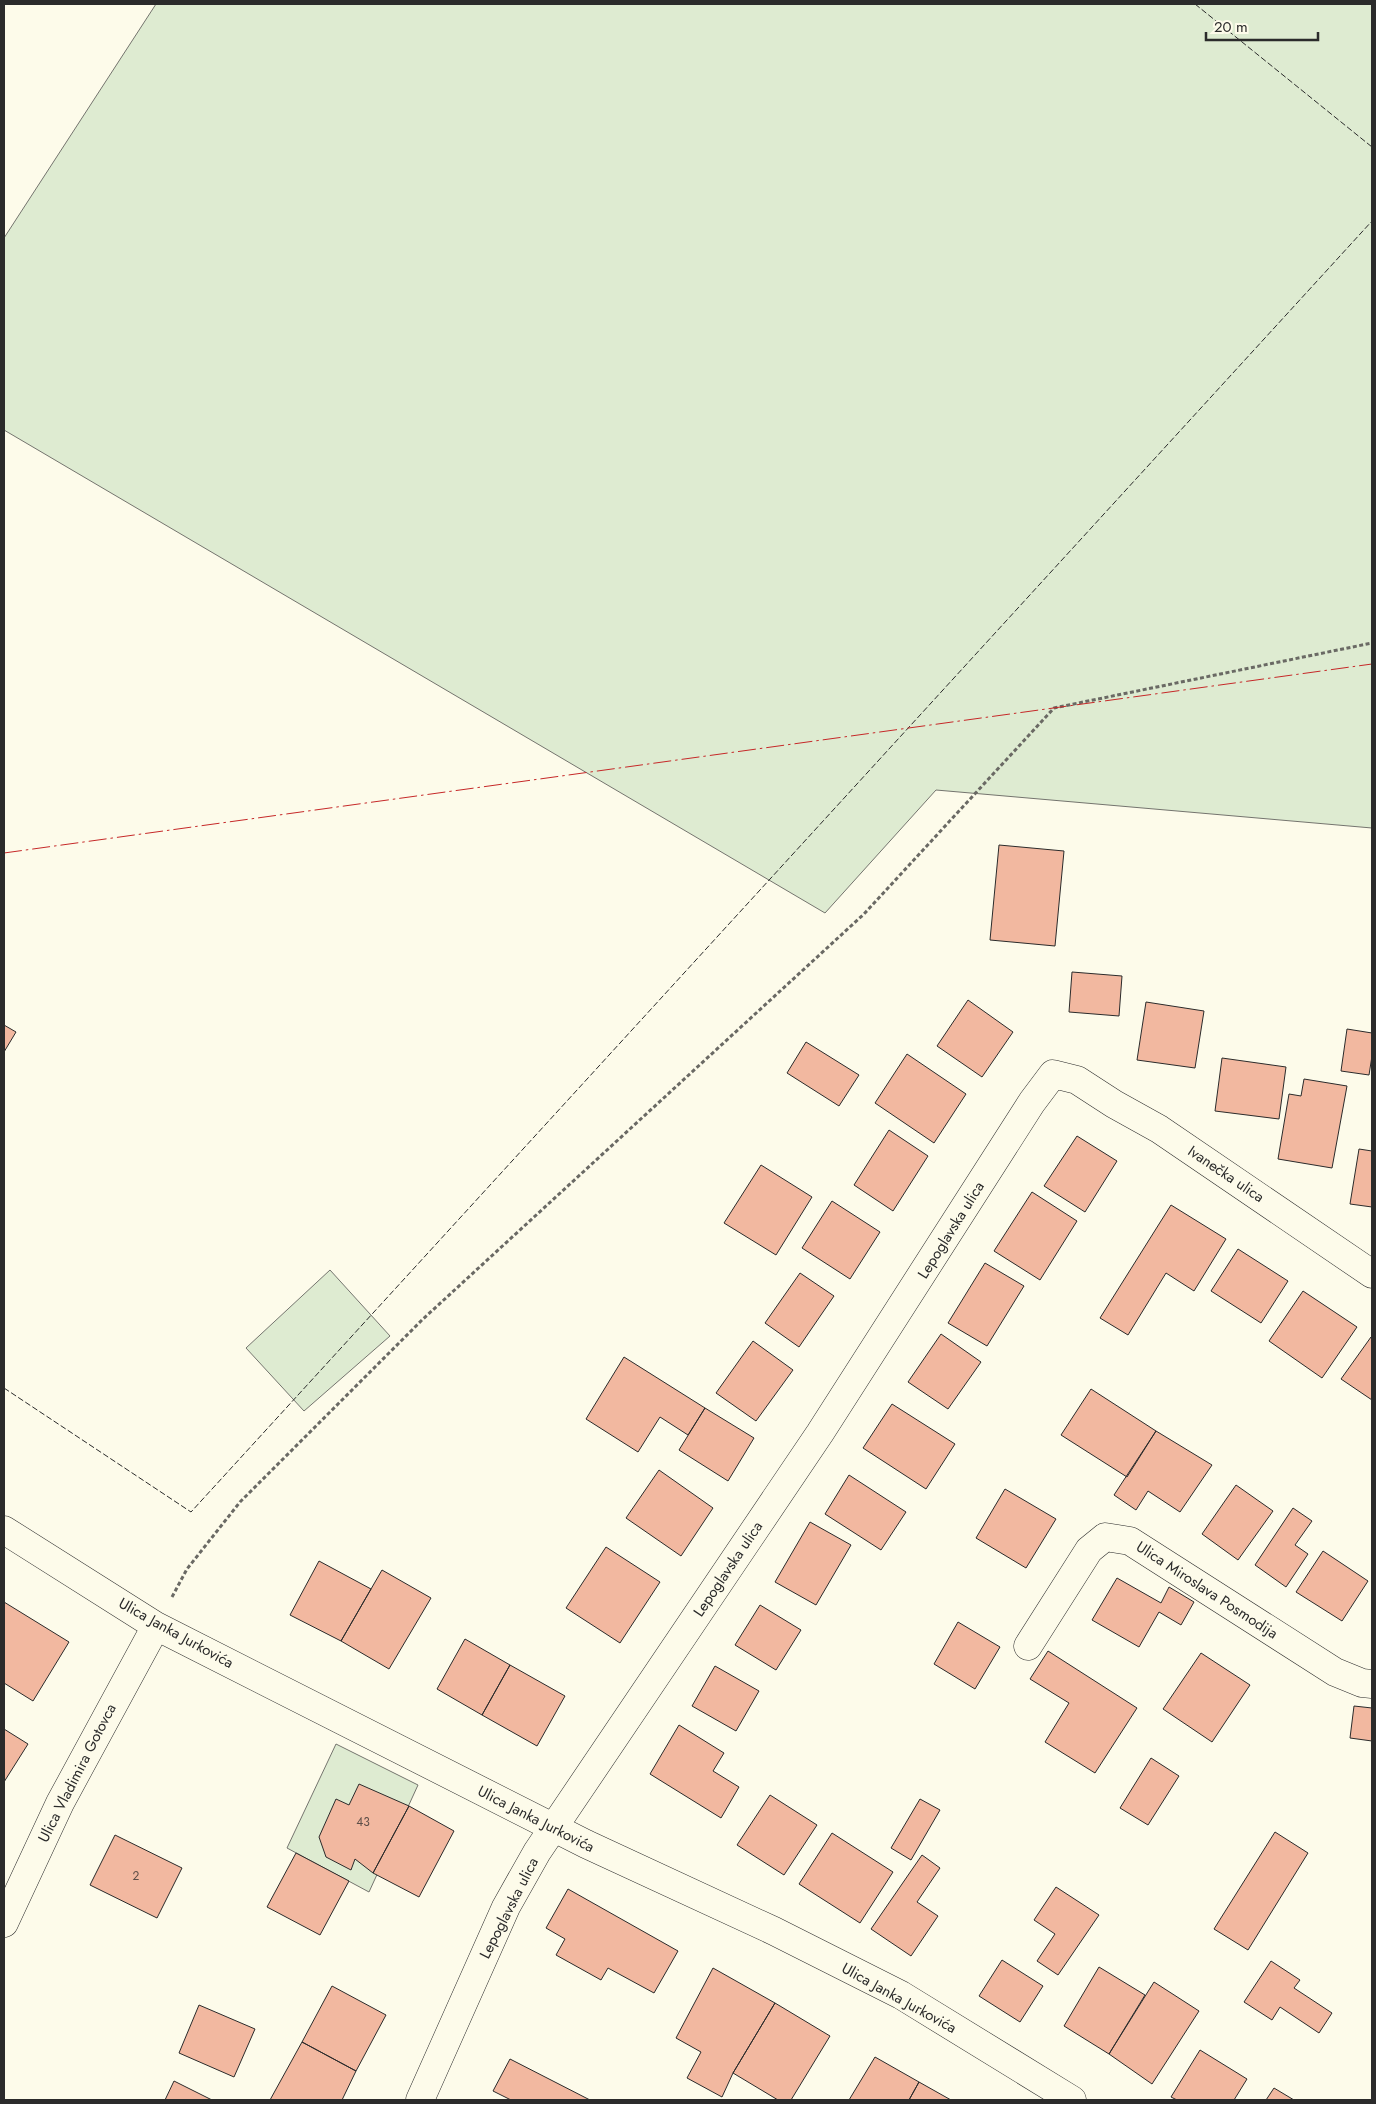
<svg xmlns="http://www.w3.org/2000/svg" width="1376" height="2104" viewBox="0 0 1376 2104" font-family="Jost,sans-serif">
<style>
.green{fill:#deebd1;stroke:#74746e}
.building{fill:#f2b8a0;stroke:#2b2b2b}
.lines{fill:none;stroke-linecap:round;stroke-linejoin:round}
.minor-casing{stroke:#2b2b2b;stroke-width:29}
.path{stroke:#6a6964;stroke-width:3;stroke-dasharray:4 2.5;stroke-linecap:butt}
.minor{stroke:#fdfbea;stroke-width:28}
.fence{stroke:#2b2b2b;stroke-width:1;stroke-dasharray:6 2.5;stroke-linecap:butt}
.power{stroke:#c62828;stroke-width:1;stroke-dasharray:18 4 2.5 4;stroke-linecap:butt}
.labels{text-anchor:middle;stroke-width:4;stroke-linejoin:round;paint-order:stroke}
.number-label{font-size:12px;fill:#5d4e48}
.street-label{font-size:15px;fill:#2b2b2b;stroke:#fdfbea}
</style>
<rect width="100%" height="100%" fill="#fdfbea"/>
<path class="green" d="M156 4H1372V828L936 790 825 913 4 430V238Z
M330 1270 390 1336 304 1411 246 1348Z
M336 1744 418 1785 369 1892 287 1848Z"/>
<path class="building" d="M999 845 1064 851 1055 946 990 940Z
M1072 972 1122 976 1119 1016 1069 1012Z
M968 1000 1013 1032 982 1077 937 1046Z
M1146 1002 1204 1011 1195 1068 1137 1060Z
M4 1025 16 1032 4 1052Z
M1347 1029 1372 1033V1056L1369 1075 1341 1071Z
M806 1042 859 1075 839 1106 787 1073Z
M907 1054 966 1094 934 1143 875 1103Z
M1222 1058 1286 1067 1279 1119 1215 1111Z
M1304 1079 1347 1086 1332 1168 1278 1159 1289 1094 1301 1096Z
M889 1130 928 1156 893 1211 854 1185Z
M1077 1136 1117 1161 1085 1212 1044 1186Z
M1359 1149 1372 1151V1207L1350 1204Z
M761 1165 812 1197 776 1255 724 1223Z
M1032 1192 1077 1221 1040 1280 994 1251Z
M832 1201 880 1232 850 1279 802 1248Z
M1171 1205 1226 1239 1194 1291 1166 1273 1128 1335 1100 1318Z
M1238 1249 1288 1281 1261 1323 1211 1291Z
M985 1263 1024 1286 987 1346 948 1323Z
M800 1273 834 1296 799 1347 765 1323Z
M1303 1291 1357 1327 1322 1378 1269 1341Z
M941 1334 981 1362 948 1409 908 1382Z
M1371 1337 1372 1338V1400L1341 1379Z
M753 1341 793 1370 756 1421 716 1393Z
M624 1357 705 1408 688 1435 660 1417 638 1452 586 1419Z
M1091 1389 1156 1431 1127 1477 1061 1435Z
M892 1404 955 1444 926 1489 863 1448Z
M705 1408 754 1438 728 1481 679 1450Z
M1156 1431 1212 1465 1180 1512 1148 1491 1136 1510 1114 1495Z
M659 1470 713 1508 681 1556 626 1518Z
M849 1475 906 1512 881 1550 825 1514Z
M1236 1485 1273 1511 1238 1560 1202 1534Z
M1005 1489 1056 1519 1026 1568 976 1538Z
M1293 1508 1312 1521 1295 1545 1308 1554 1286 1587 1255 1565Z
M810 1522 851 1545 816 1605 775 1582Z
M606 1547 660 1582 620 1643 566 1608Z
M1323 1551 1368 1581 1342 1621 1296 1592Z
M319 1561 371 1589 341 1641 290 1615Z
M382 1570 431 1598 389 1669 341 1641Z
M1117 1578 1161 1603 1169 1587 1194 1602 1181 1625 1159 1612 1139 1647 1092 1620Z
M4 1602 69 1642 33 1701 4 1683Z
M760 1605 801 1630 776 1670 735 1645Z
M958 1622 1000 1647 975 1689 934 1664Z
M465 1639 510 1665 482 1715 437 1689Z
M1048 1651 1137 1708 1095 1773 1045 1742 1069 1703 1030 1679Z
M1201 1653 1250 1685 1212 1742 1163 1709Z
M510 1665 565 1696 537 1746 482 1715Z
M715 1666 759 1691 736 1731 692 1706Z
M1354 1706 1372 1708V1741L1350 1738Z
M679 1725 724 1753 713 1771 739 1787 721 1818 650 1774Z
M4 1729 28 1744 4 1782Z
M1151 1758 1179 1776 1148 1825 1120 1808Z
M359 1784 409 1806 373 1873 355 1859 351 1870 326 1857 319 1837 336 1799 349 1805Z
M770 1795 817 1825 784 1875 737 1845Z
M920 1799 940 1810 911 1860 891 1848Z
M409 1806 454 1831 419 1897 373 1873Z
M1275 1832 1308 1853 1248 1950 1214 1929Z
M832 1833 893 1872 860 1923 799 1884Z
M115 1835 182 1868 157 1918 90 1885Z
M296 1853 349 1881 320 1935 267 1907Z
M922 1855 940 1868 917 1902 938 1916 911 1956 871 1929Z
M1056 1887 1099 1915 1058 1975 1037 1961 1055 1934 1034 1920Z
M568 1889 678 1951 654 1993 608 1968 601 1980 556 1955 565 1939 546 1928Z
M1002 1960 1043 1986 1020 2022 979 1996Z
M1271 1961 1300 1980 1294 1988 1332 2013 1319 2033 1280 2007 1272 2020 1244 2002Z
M1099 1967 1145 1995 1109 2054 1064 2026Z
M713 1968 775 2003 733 2073 722 2097 687 2078 701 2052 676 2038Z
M1154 1982 1199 2011 1152 2084 1109 2054Z
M332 1986 386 2015 356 2071 302 2042Z
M775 2003 830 2036 791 2100H778L733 2073Z
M199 2005 255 2029 234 2077 179 2053Z
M302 2042 356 2071 342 2100H270Z
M1200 2050 1247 2079 1234 2100H1177L1171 2097Z
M875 2057 919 2082 909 2100H849Z
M510 2059 590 2100H511L493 2091Z
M174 2081 212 2100H165Z
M919 2082 951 2100H909Z
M1274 2088 1294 2100H1266Z"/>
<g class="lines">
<defs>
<path id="minor" d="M4 1530 156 1626 586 1844 774 1931 901 1995 1072 2100
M1028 1646 1089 1550 1105 1537 1130 1541 1335 1672 1362 1683 1372 1684
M4 1923 60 1803 156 1626
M420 2100 506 1907 537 1852 820 1433 1032 1102 1053 1074 1077 1080 1114 1104 1159 1129 1372 1274"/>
</defs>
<use href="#minor" class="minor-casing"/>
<path class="path" d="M172 1597 187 1569 240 1502 423 1319 864 914 1054 708 1372 643"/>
<use href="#minor" class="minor"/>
<path class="fence" d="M1195 4 1372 147
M4 1388 191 1512 1372 221"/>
<path class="power" d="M4 853 1372 664"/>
</g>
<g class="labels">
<g class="number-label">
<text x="363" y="1826">43</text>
<text x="136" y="1880">2</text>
</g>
<g class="street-label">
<text transform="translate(1226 1174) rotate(34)" y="5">Ivanečka ulica</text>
<text transform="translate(951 1230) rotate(-58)" y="5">Lepoglavska ulica</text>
<text transform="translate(728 1569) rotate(-56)" y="5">Lepoglavska ulica</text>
<text transform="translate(1207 1590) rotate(33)" y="5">Ulica Miroslava Posmodija</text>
<text transform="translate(176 1633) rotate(29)" y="5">Ulica Janka Jurkovića</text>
<text transform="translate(77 1773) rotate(-63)" y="5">Ulica Vladimira Gotovca</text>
<text transform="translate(536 1819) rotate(27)" y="5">Ulica Janka Jurkovića</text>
<text transform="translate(509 1908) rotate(-63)" y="5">Lepoglavska ulica</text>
<text transform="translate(899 1998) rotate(29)" y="5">Ulica Janka Jurkovića</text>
</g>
</g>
<rect width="1376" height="2104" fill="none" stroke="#2b2b2b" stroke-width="10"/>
<path d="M1206 32v8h112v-8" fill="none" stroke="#2b2b2b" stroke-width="2.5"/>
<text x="1214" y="32" font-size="15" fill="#2b2b2b" stroke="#fdfbea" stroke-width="4" paint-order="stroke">20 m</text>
</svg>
